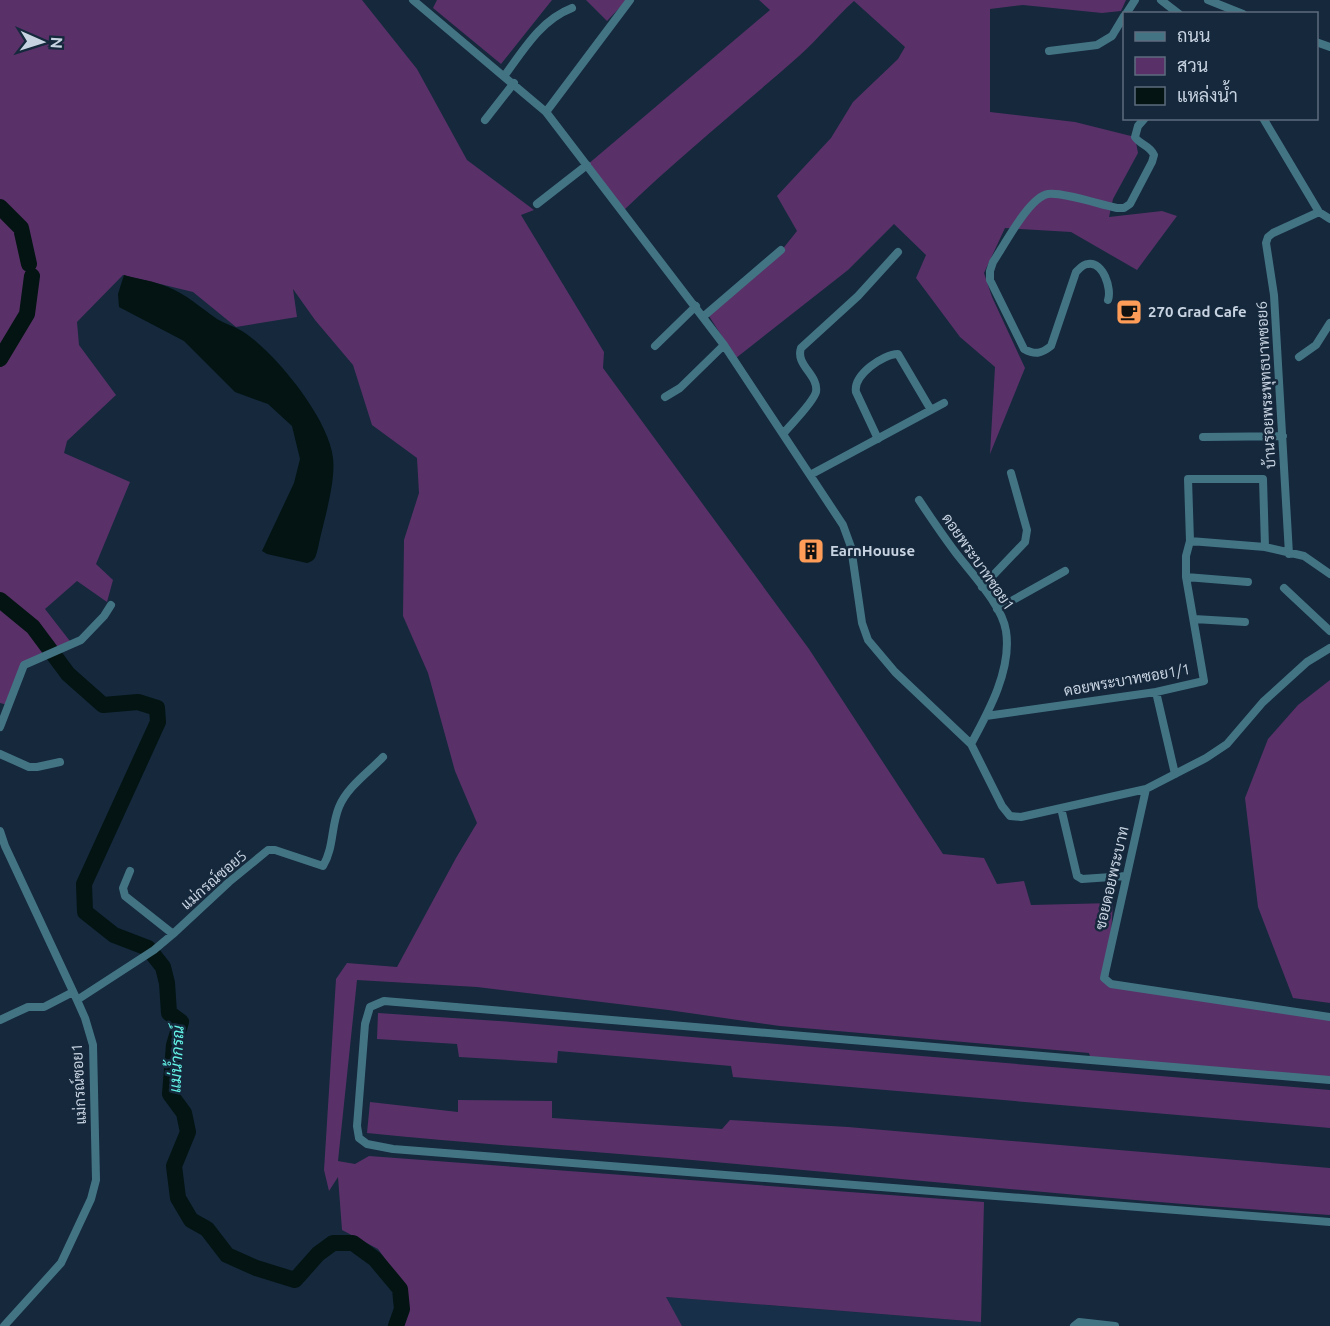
<svg xmlns="http://www.w3.org/2000/svg" width="1330" height="1326" viewBox="0 0 1330 1326" font-family="Ubuntu,Sarabun,sans-serif">
<style>
.built{fill:#182f49}
.green{fill:#593168}
.water{fill:#031412}
.lines{fill:none;stroke-linecap:round;stroke-linejoin:round}
.river{stroke:#031412;stroke-width:16}
.street{stroke:#437483;stroke-width:8}
.labels{text-anchor:middle;stroke-width:5;stroke-linejoin:round;paint-order:stroke}
.poi-label{font-size:15px;font-weight:bold;fill:#c8d3e1;stroke:#15283c;text-anchor:start}
.street-label{font-size:15px;fill:#c8d3e1;stroke:#15283c}
.water-label{font-size:16px;font-style:italic;fill:#64f6e8;stroke:#15283c}
</style>
<rect width="100%" height="100%" fill="#15283c"/>
<path class="built" d="M665 1297 981 1322V1326H682Z"/>
<path class="green" d="M0 0H362L417 69 467 160 534 210 521 215 604 352 603 368 809 649 943 854 984 858 997 884 1024 881 1031 905 1113 903 1108 985 1330 1017V1080L1091 1060 1089 1053 780 1026 668 1010 477 987 357 980 338 1161 355 1164 369 1156 984 1202 981 1322 666 1297 682 1326H401L402 1309 407 1289 378 1249 342 1230 338 1177 329 1191 324 1170 336 979 347 963 397 967 456 858 477 823 455 771 428 673 403 616 404 540 419 493 417 458 372 425 353 365 315 320 293 289 297 317 236 327 193 292 123 275 77 322 79 345 116 395 67 441 64 453 130 482 96 564 113 580 107 602 77 581 45 609 73 645 23 664 8 705 0 703Z
M437 0H552L501 64 433 8Z
M586 0H627L607 21Z
M759 0H1126L1121 11 1102 13 1023 5 990 9V112L1075 122 1135 137 1138 153 1113 199 1109 217 1162 211 1177 216 1137 270 1071 232 1005 228 984 273 992 297 1025 368 990 454 995 367 960 337 916 278 926 255 894 224 848 270 736 358 707 313 781 251 797 231 777 196 831 138 853 102 898 59 905 47 854 1C835 18 818 39 799 56 740 108 679 157 623 211L587 165 770 10Z
M1330 680V1003L1293 998 1258 907 1245 798 1268 739 1298 705Z
M378 1013 512 1022 1330 1090V1128L733 1077 731 1066 558 1051 557 1063 459 1057 457 1044 377 1039Z
M458 1100 552 1101V1118L722 1129 730 1120 848 1127 1330 1168V1215C1113 1200 898 1178 681 1159 576 1150 471 1144 367 1133L370 1102 458 1112Z"/>
<path class="water" d="M124 275C138 279 154 281 168 287 186 294 201 308 217 319 225 324 234 326 242 331 275 352 329 419 333 458 336 483 323 523 318 548 316 555 316 561 307 563L267 554 262 551 294 483 300 459 292 426 268 404 235 392 184 341 119 307 118 294Z"/>
<g class="lines">
<path class="river" d="M0 207 21 228 29 264
M0 359 27 314 32 276
M0 600 33 627 68 674 103 705 138 702 157 708 158 722 84 884 85 912 114 935 148 948 163 967 167 983 169 1013 181 1022 174 1045 170 1094 184 1113 188 1132 174 1166 178 1198 191 1220 207 1229 227 1255 256 1268 295 1280 318 1254 333 1243H353L375 1259 400 1289 402 1309 396 1326"/>
<path class="street" d="M413 0 546 112 724 345 843 525 851 547 862 623 868 640 895 672 971 744 1002 806 1010 816 1021 817 1146 789 1206 758 1227 744 1263 702 1307 662 1330 648
M1161 0 1179 14
M1208 0 1243 14
M1126 14 1135 0
M1316 42 1330 47
M1049 51 1097 45 1112 36 1124 16
M505 75C524 49 541 20 572 8
M546 112 630 0
M1263 118 1319 212 1330 219
M485 120 514 83
M537 204 587 165
M1108 300C1112 289 1103 261 1088 264 1083 264 1079 269 1076 272L1051 346C1041 354 1035 355 1024 349L990 280V271L993 262C1004 246 1029 197 1048 194 1063 192 1101 205 1117 208H1124L1130 204 1152 162 1154 155C1150 145 1140 145 1135 137L1138 126 1145 118
M704 316 781 250
M655 346 696 306
M1299 357 1316 345 1330 323
M665 397 680 388 724 345
M783 434C791 424 813 403 816 392 819 375 795 365 801 348L858 296 898 252
M1203 437 1283 436
M878 439 856 392C853 375 883 354 898 354L931 410
M810 475 944 403
M919 500C931 518 943 536 956 553 972 574 1002 605 1006 631 1012 669 989 711 971 744
M1190 541 1265 547 1304 556 1330 574
M1289 554 1274 295 1266 243 1268 237 1273 233 1319 212
M1186 577 1248 582
M982 587 1025 542 1027 530 1011 473
M1284 588 1330 631
M997 609 1065 571
M1194 619 1245 622
M1156 692 1175 774
M986 716 1156 692 1204 681 1186 577V556L1190 541 1188 479H1263L1265 547
M0 727 24 665 81 640 104 616 111 605
M0 754 29 767H37L60 762
M1146 789 1104 978 1111 984 1330 1017
M1061 808 1077 876 1082 879 1126 876
M0 831 5 846 77 1000 85 1018 93 1045 96 1180 91 1199 61 1263 4 1326
M173 934 229 882 268 850H275L323 866C334 848 331 826 339 807 347 787 369 772 383 757
M77 1000 154 950 173 934 125 896 123 888 130 871
M0 1020 28 1007H44L73 992
M1330 1080 384 1001 370 1007 365 1024 357 1126 359 1138 367 1144 393 1149 1330 1222
M1074 1326 1079 1322 1115 1326"/>
</g>
<defs>
<symbol id="cafe-square" viewBox="-11 -11 22 22"><rect x="-9" y="-9" width="18" height="18" rx="4" fill="#fe9c58" stroke="#15283c"/><path d="M-5.5-4.5H6V0H3Q3 3.5 0 3.5H-2.5Q-5.5 3.5-5.5 0ZM3-3.2v2h1.7v-2ZM-6 4.5H4V6H-6Z" fill="#111"/></symbol>
<symbol id="building-square" viewBox="-11 -11 22 22"><rect x="-9" y="-9" width="18" height="18" rx="4" fill="#fe9c58" stroke="#15283c"/><path d="M-4-6H4V6H1V3H-1V6H-4ZM-2.5-4.3h1.7v1.8h-1.7ZM.8-4.3h1.7v1.8H.8ZM-2.5-1h1.7V.8h-1.7ZM.8-1h1.7V.8H.8Z" fill="#111"/></symbol>
</defs>
<g fill-rule="evenodd">
<use href="#cafe-square" x="1114" y="297" width="30" height="30"/>
<use href="#building-square" x="796" y="536" width="30" height="30"/>
</g>
<g class="labels">
<g class="poi-label">
<text x="1148" y="317">270 Grad Cafe</text>
<text x="830" y="556">EarnHouuse</text>
</g>
<g class="street-label">
<text transform="translate(1266 385) rotate(-93)" y="5">บ้านรอยพระพุทธบาทซอย6</text>
<text transform="translate(978 562) rotate(55)" y="5">ดอยพระบาทซอย1</text>
<text transform="translate(1127 680) rotate(-10)" y="5">ดอยพระบาทซอย1/1</text>
<text transform="translate(1112 878) rotate(-77)" y="5">ซอยดอยพระบาท</text>
<text transform="translate(214 880) rotate(-41)" y="5">แม่กรณ์ซอย5</text>
<text transform="translate(79 1084) rotate(-93)" y="5">แม่กรณ์ซอย1</text>
</g>
<g class="water-label">
<text transform="translate(176 1059) rotate(-87)" y="6">แม่น้ำกรณ์</text>
</g>
</g>
<rect x="1123" y="12" width="195" height="108" fill="#15283c" stroke="#5d6c7e" stroke-width="1.5"/>
<rect x="1135" y="32" width="30" height="9" fill="#437483" stroke="#5d6c7e" stroke-width="1.5"/>
<text x="1177" y="42" font-size="18" fill="#c8d3e1">ถนน</text>
<rect x="1135" y="57" width="30" height="18" fill="#593168" stroke="#5d6c7e" stroke-width="1.5"/>
<text x="1177" y="72" font-size="18" fill="#c8d3e1">สวน</text>
<rect x="1135" y="87" width="30" height="18" fill="#031412" stroke="#5d6c7e" stroke-width="1.5"/>
<text x="1177" y="102" font-size="18" fill="#c8d3e1">แหล่งน้ำ</text>
<g transform="translate(42 42) rotate(93)" stroke="#15283c" stroke-width="4.5" paint-order="stroke">
<path d="M0-4.5L10 22L0 15L-10 22Z" fill="#c8d3e1"/>
<text y="-9" font-size="16" font-weight="bold" text-anchor="middle" fill="#c8d3e1">N</text>
</g>
</svg>
